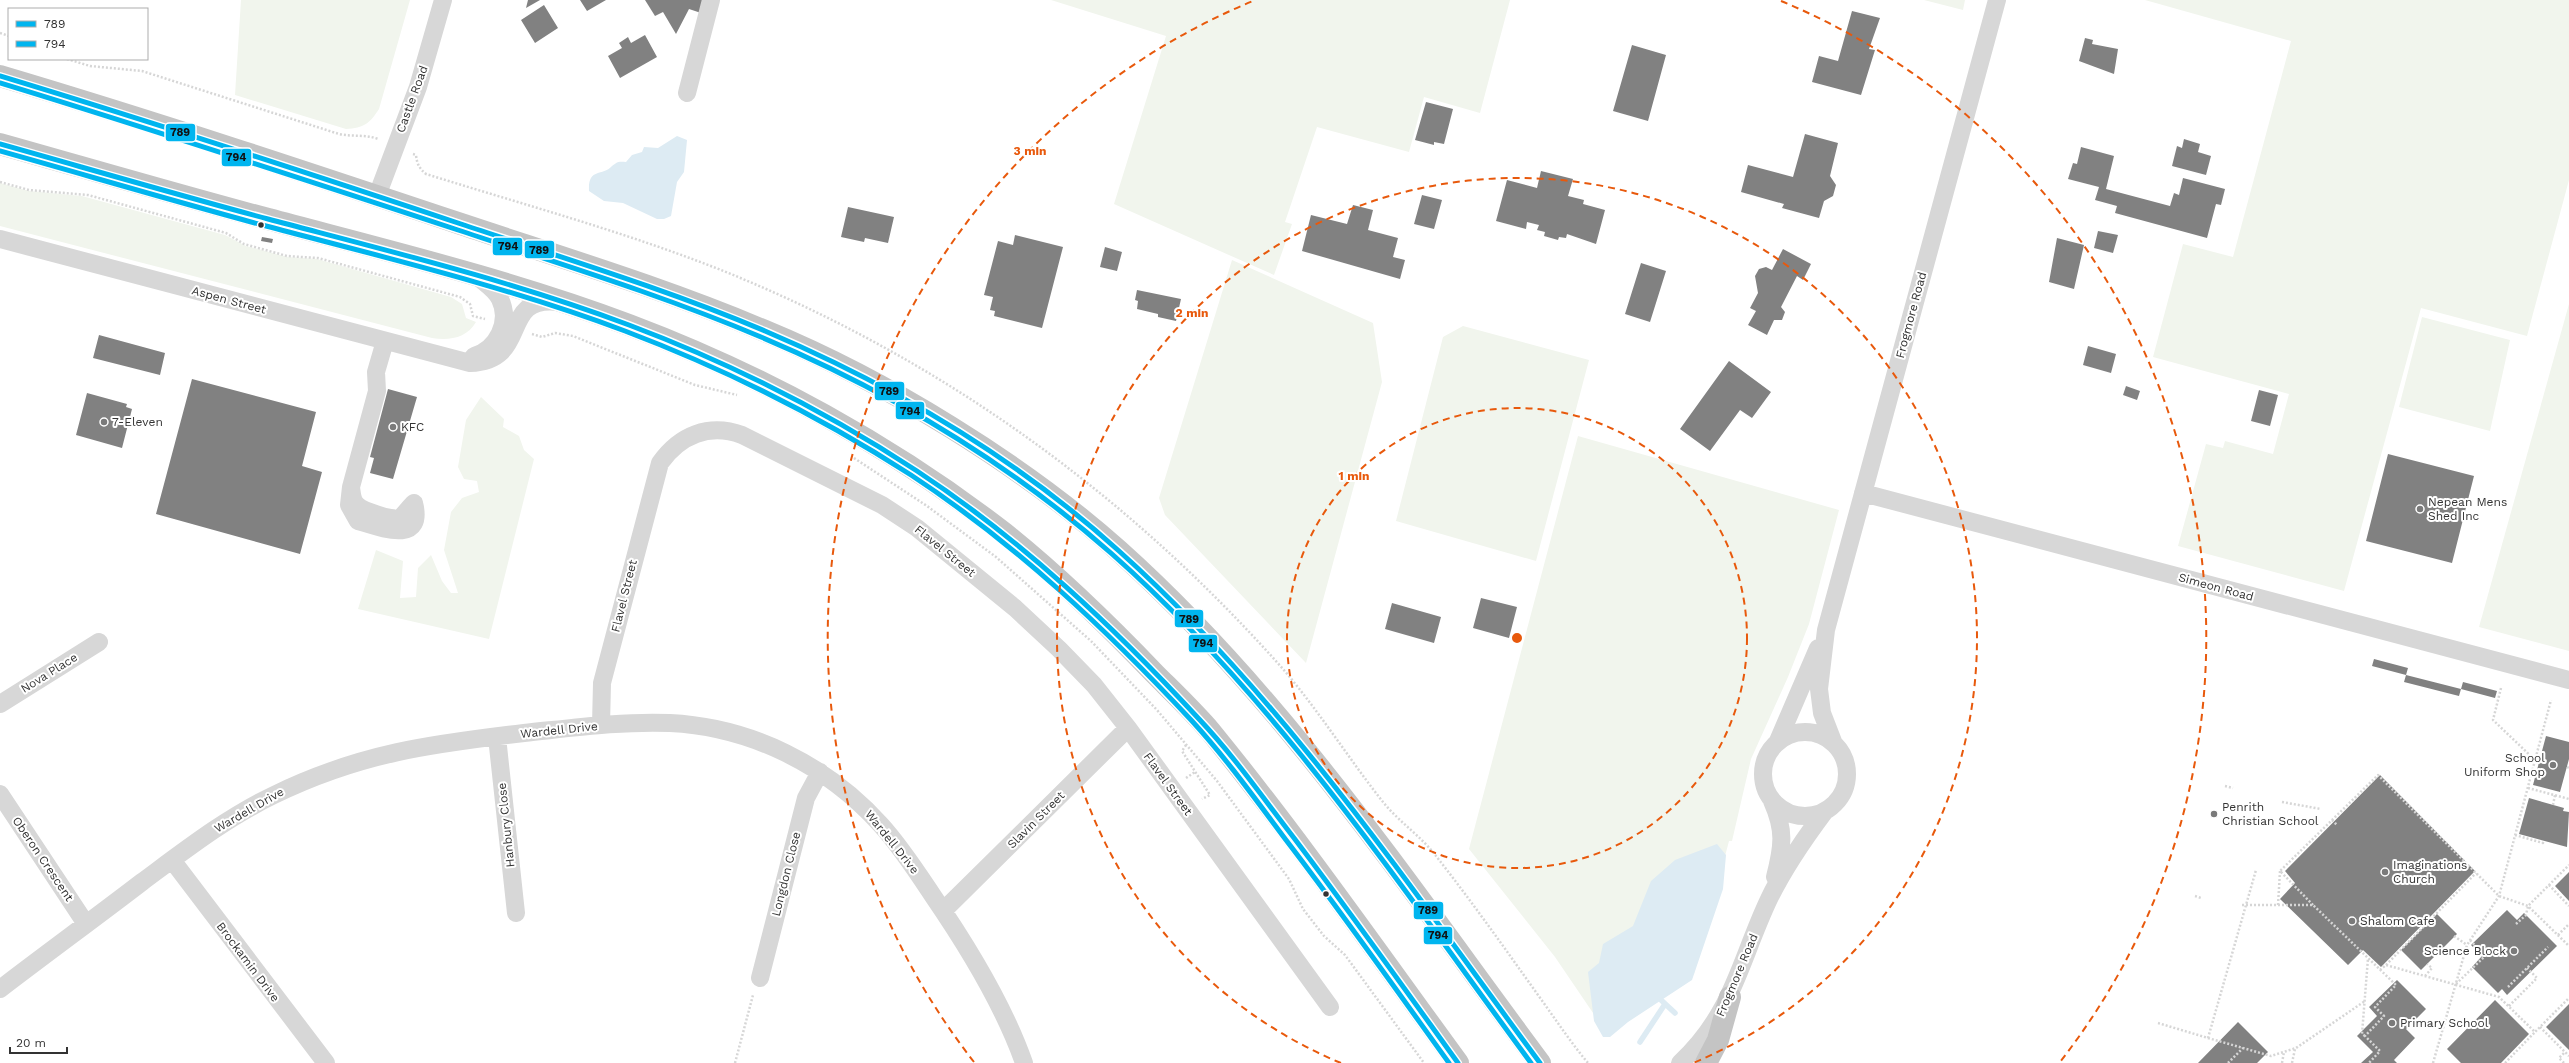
<svg xmlns="http://www.w3.org/2000/svg" width="2569" height="1063" viewBox="0 0 2569 1063" font-family="'Work Sans',sans-serif">
<style>
.green{fill:#f1f5ed}
.water{fill:#ddebf3}
.lines{fill:none;stroke-linecap:round;stroke-linejoin:round}
.stream{stroke:#ddebf3;stroke-width:5.5}
.building{fill:#818181}
.path{stroke:#d6d6d6;stroke-width:2.5;stroke-dasharray:2 2;stroke-linecap:butt}
.minor{stroke:#d7d7d7;stroke-width:18}
.highway{stroke:#c4c4c4;stroke-width:22}
.bus-1-casing{stroke:#fff;stroke-width:8}
.bus-2-casing{stroke:#fff;stroke-width:8}
.bus-1{stroke:#00b5ef;stroke-width:5}
.bus-2{stroke:#00b5ef;stroke-width:5}
.ring{fill:none;stroke:#e8590c;stroke-width:2;stroke-dasharray:7 5}
.bus-dot{fill:#333;stroke:#fff;stroke-width:1.5}
.poi-dot{fill:#7a7a7a;stroke:#fff;stroke-width:1.5}
.labels{text-anchor:middle;stroke-width:4;stroke-linejoin:round;paint-order:stroke}
.street-label{font-size:12px;fill:#333;stroke:#fff}
.poi-label{font-size:12px;fill:#333;stroke:#fff;text-anchor:start}
.centre{fill:#e8590c;stroke:#fff;stroke-width:2}
.ring-label{font-size:12px;text-anchor:middle;font-weight:bold;fill:#e8590c;stroke:#fff;stroke-width:4;stroke-linejoin:round;paint-order:stroke}
.line-badge{stroke:#fff;stroke-width:1.5}
.pale-badge-label{font-size:11px;text-anchor:middle;font-weight:bold;fill:#111}
</style>
<rect width="100%" height="100%" fill="#fff"/>
<path class="green" d="M241 0H410L379 109C370 123 364 128 346 129L235 95Z
M1051 0H1510L1480 113 1424 97 1409 152 1317 127 1285 222 1292 224 1274 275 1114 204 1166 36Z
M1924 0H1965L1963 10Z
M2145 0H2569V180L2527 336 2421 308 2344 591 2178 546 2206 444 2223 448 2225 441 2273 454 2289 394 2153 357 2183 244 2233 257 2291 41Z
M0 183 29 191 82 196 225 235 246 246 288 257 317 259 451 297 462 304 466 318 476 322C467 338 449 341 432 338L0 226Z
M1232 260 1373 323 1382 382 1306 663 1165 515 1159 498Z
M2569 304V651L2479 627Z
M2422 317 2510 340 2490 431 2399 407Z
M1463 326 1589 360 1536 561 1396 521 1443 337Z
M481 397 504 419 503 427 519 436 524 450 534 459 489 639 358 609 376 550 403 561 400 598 416 597 418 568 431 555 442 581 451 593H458L444 550 451 512 462 498 479 492 477 481 464 479 458 467 466 420Z
M1578 436 1839 510 1809 624 1788 677 1751 759 1732 841H1729L1694 974 1608 1035 1555 957 1469 849Z"/>
<path class="water" d="M677 136 687 140 684 172 677 182 671 216 664 219H657L623 203 604 201 589 191C588 167 602 177 612 166 617 162 618 161 626 162L632 155 642 152 644 147 658 148Z
M1717 844 1726 855 1723 889 1692 980 1628 1022 1610 1037H1603L1594 1021 1588 972 1599 963 1603 944 1633 926 1651 881 1675 860Z"/>
<g class="lines">
<path class="stream" d="M1661 1000 1675 1013
M1640 1042 1665 1004"/>
</g>
<path class="building" d="M528 0H540L526 8Z
M580 0H606L587 11Z
M645 0H705L701 13 689 9 676 34 663 12 655 16Z
M544 5 558 28 535 43 521 20Z
M1852 11 1880 18 1869 49 1875 50 1861 95 1812 82 1819 56 1838 61Z
M645 35 657 57 620 78 608 56 622 48 619 43 628 37 631 43Z
M2085 38 2093 40 2092 44 2118 49 2114 74 2079 61Z
M1632 45 1666 55 1648 121 1613 111Z
M1426 102 1453 109 1444 144 1434 142V145L1415 140Z
M1805 134 1838 143 1830 176 1836 185 1833 196 1824 201 1819 218 1782 208 1784 204 1741 192 1748 165 1793 177Z
M2184 139 2200 144 2198 152 2211 156 2206 175 2172 166 2177 146 2182 148Z
M2081 147 2114 156 2106 189 2170 206 2174 193 2179 195 2183 178 2225 189 2221 205 2216 204 2207 238 2115 213 2117 206 2095 200 2099 187 2068 179 2073 163 2077 164Z
M1541 171 1573 179 1568 196 1584 200 1583 204 1605 210 1596 244 1567 234 1566 238 1559 237 1558 240 1544 236 1545 232 1537 230 1539 225 1527 222 1526 229 1496 221 1507 180 1537 188Z
M1422 195 1442 200 1434 229 1414 224Z
M1353 205 1373 210 1368 230 1398 238 1393 257 1405 260 1400 279 1302 251 1311 215 1347 224Z
M848 207 894 217 888 243 865 238 864 242 841 237Z
M2098 231 2118 235 2113 253 2094 248Z
M1015 235 1063 247 1042 328 994 316 995 311 990 310 993 297 984 295 998 241 1013 245Z
M262 237 273 239 272 243 261 241Z
M2057 238 2084 245 2074 289 2049 282Z
M1105 247 1122 252 1117 271 1100 267Z
M1783 249 1811 264 1803 280 1797 276 1781 307 1785 312 1782 320H1774L1767 335 1748 325 1756 311 1750 308 1758 293 1755 276 1759 269 1766 267 1772 270Z
M1641 263 1666 271 1650 322 1625 314Z
M1137 290 1181 299 1176 321 1158 317V314L1137 309 1138 301 1135 300Z
M99 335 165 353 160 375 93 358Z
M2088 346 2116 354 2111 373 2083 365Z
M1729 361 1771 392 1752 418 1740 410 1710 451 1680 429Z
M192 379 316 412 302 466 322 472 300 554 156 514Z
M2126 386 2140 391 2137 400 2123 395Z
M388 389 417 397 393 479 370 473 374 458 370 457Z
M2259 390 2278 395 2270 426 2251 421Z
M87 393 127 404 126 407 132 409 122 448 76 435Z
M2388 454 2474 476 2452 563 2366 541Z
M1481 598 1517 607 1509 638 1473 628Z
M1392 603 1441 617 1434 643 1385 629Z
M2374 659 2408 668 2406 675 2461 689 2459 696 2404 682 2406 675 2372 666Z
M2463 682 2497 691 2495 698 2461 689Z
M2546 736 2569 742V759L2560 792 2533 785Z
M2380 775 2475 871 2381 967 2363 950 2348 965 2280 899 2295 883 2285 871Z
M2529 798 2564 808 2563 811 2569 812 2567 847 2519 834Z
M2569 872V901L2555 886Z
M2507 910 2517 920 2524 913 2557 946 2507 995 2502 989 2498 993 2472 967 2482 956 2471 945Z
M2437 914 2457 934 2421 970 2401 950Z
M2397 980 2426 1009 2406 1029 2415 1038 2394 1060 2397 1063H2361L2373 1052 2357 1036 2377 1016 2369 1007Z
M2495 1000 2529 1034 2501 1063H2461L2447 1049Z
M2569 1004V1050L2546 1027Z
M2238 1022 2268 1052 2257 1063H2198Z"/>
<g class="lines">
<path class="path" d="M0 33 9 36
M67 59 90 66 142 71 339 134C353 137 365 134 378 139
M413 154 416 155C417 164 419 168 426 174 525 205 625 232 721 270 940 358 1127 493 1283 669 1319 711 1349 759 1383 802 1399 822 1421 836 1436 856 1473 903 1508 953 1543 1002 1558 1023 1572 1044 1588 1063
M0 182 29 190 88 195 226 233 244 244 287 256 318 258 460 297 470 304 473 316 485 319
M532 334 542 337 555 333 573 336 695 385 737 395
M854 458 927 506 996 557 1091 641 1157 710 1217 781 1289 879 1303 909 1324 936 1345 955 1424 1063
M2501 688 2493 720 2535 760
M1186 745 1182 751 1210 795 1202 799
M2567 767 2569 768
M1186 778 1195 772
M2225 786 2233 788
M2528 788 2569 799
M2282 802 2321 809
M2553 805 2555 795
M2332 820 2337 825
M2515 835 2543 843V840
M2549 885 2569 906
M2195 896 2201 898
M2242 905H2313L2396 985 2375 1007 2384 1016 2365 1036 2380 1051 2369 1063
M2278 905 2280 871
M2313 905 2280 871 2378 775 2499 896 2528 906 2569 946
M2516 924 2526 915 2528 906 2569 865
M2558 935 2569 924
M2454 936 2467 945
M2386 965 2476 873
M2380 970 2386 965 2499 997 2535 1032 2569 998
M2425 976 2432 968 2427 964
M2456 984 2485 956 2470 940
M2508 987 2548 947
M2509 1006 2537 978 2527 968
M2158 1023 2208 1038 2256 870
M2540 1027 2569 1056
M2365 1036 2362 1034 2368 958
M2208 1038 2271 1056 2296 1048 2365 1001
M735 1063 753 995
M2228 1063 2243 1048
M2282 1063 2284 1052
M2292 1063 2295 1049
M2433 1063 2467 945 2499 896 2551 700
M2505 1063 2535 1032
M2564 1063 2559 1058 2565 1052"/>
<path class="minor" d="M687 93 711 0
M377 196 418 87 443 0
M0 239 470 363C532 361 498 295 558 302
M474 356C497 349 511 322 500 299 495 289 486 284 478 277
M351 487 349 505 358 521C379 527 425 546 414 503 409 507 404 516 399 518 392 521 362 510 357 505 352 501 352 494 351 487L377 391 376 372 385 341
M1863 493 2569 680
M0 704 99 642
M601 725 602 683 660 463C680 435 709 423 742 435L882 505 917 528 1015 608 1059 649 1094 685 1128 728 1330 1007
M1763 774a42 42 0 1 1 84 0a42 42 0 1 1-84 0Z
M497 737 516 913
M1778 741 1818 648
M1834 744 1822 713 1819 689 1826 630 1997 0
M0 794 86 924
M1772 801C1785 830 1783 846 1775 877
M172 860 326 1063
M943 911 1128 728
M760 978 806 798 820 772
M0 989C47 953 95 918 142 882 184 851 226 818 274 795 360 753 431 744 524 733 572 728 621 721 670 723 751 727 827 765 881 825 901 847 917 872 933 896 968 947 1004 1006 1024 1063
M1680 1063C1733 1014 1740 960 1769 899 1784 868 1804 839 1825 811"/>
<path class="highway" d="M0 76C155 122 308 173 461 224 563 258 666 289 765 331 884 380 1023 465 1119 551 1284 699 1408 886 1540 1063
M0 144C89 169 178 195 268 219 388 251 512 281 629 325 762 375 892 446 1004 533 1058 576 1108 625 1155 674 1174 693 1194 712 1211 732 1298 839 1377 952 1458 1063
M1706 1063 1718 1040 1730 997"/>
<defs>
<path id="bus-1" d="M0 76C155 123 308 173 461 224 563 258 666 289 765 331 892 385 1016 458 1119 551 1284 699 1409 886 1540 1063
M0 144C89 169 178 195 268 219 389 251 512 281 629 325 730 363 827 412 917 471 1022 540 1114 627 1199 719 1234 756 1263 798 1294 838 1350 912 1404 988 1458 1063"/>
<path id="bus-2" d="M0 83C154 130 306 180 458 230 560 264 662 295 761 337 887 390 1009 463 1112 554 1277 700 1401 887 1531 1063
M0 151C89 176 177 202 266 226 387 258 508 287 625 331 725 369 821 417 911 475 1016 544 1107 630 1192 721 1226 758 1256 800 1286 840 1342 913 1395 988 1449 1063"/>
</defs>
<use href="#bus-1" class="bus-1-casing"/>
<use href="#bus-2" class="bus-2-casing"/>
<use href="#bus-1" class="bus-1"/>
<use href="#bus-2" class="bus-2"/>
</g>
<g class="ring">
<circle cx="1517" cy="638" r="230"/>
<path d="M1341 1063A460 460 0 1 1 1693 1063"/>
<path d="M974 1062A689 689 0 0 1 1253 1M1781 1A689 689 0 0 1 2060 1062"/>
</g>
<g class="bus-dot">
<circle cx="261" cy="225" r="3.5"/>
<circle cx="1326" cy="894" r="3.5"/>
</g>
<g class="poi-dot">
<circle cx="104" cy="422" r="4"/>
<circle cx="393" cy="427" r="4"/>
<circle cx="2420" cy="509" r="4"/>
<circle cx="2553" cy="765" r="4"/>
<circle cx="2214" cy="814" r="4"/>
<circle cx="2385" cy="872" r="4"/>
<circle cx="2352" cy="921" r="4"/>
<circle cx="2514" cy="951" r="4"/>
<circle cx="2392" cy="1023" r="4"/>
</g>
<g class="labels">
<g class="street-label">
<text transform="translate(412 99) rotate(-70)" y="4">Castle Road</text>
<text transform="translate(229 300) rotate(15)" y="4">Aspen Street</text>
<text transform="translate(1911 315) rotate(-75)" y="4">Frogmore Road</text>
<text transform="translate(945 551) rotate(39)" y="4">Flavel Street</text>
<text transform="translate(2216 587) rotate(15)" y="4">Simeon Road</text>
<text transform="translate(624 596) rotate(-76)" y="4">Flavel Street</text>
<text transform="translate(49 673) rotate(-32)" y="4">Nova Place</text>
<text transform="translate(559 730) rotate(-6)" y="4">Wardell Drive</text>
<text transform="translate(1168 784) rotate(54)" y="4">Flavel Street</text>
<text transform="translate(249 810) rotate(-30)" y="4">Wardell Drive</text>
<text transform="translate(1036 820) rotate(-45)" y="4">Slavin Street</text>
<text transform="translate(506 825) rotate(-96)" y="4">Hanbury Close</text>
<text transform="translate(892 842) rotate(51)" y="4">Wardell Drive</text>
<text transform="translate(43 859) rotate(56)" y="4">Oberon Crescent</text>
<text transform="translate(786 874) rotate(-76)" y="4">Longdon Close</text>
<text transform="translate(248 962) rotate(53)" y="4">Brockamin Drive</text>
<text transform="translate(1737 975) rotate(-67)" y="4">Frogmore Road</text>
</g>
<g class="poi-label">
<text x="112" y="426">7-Eleven</text>
<text x="401" y="431">KFC</text>
<text x="2428" y="506">Nepean Mens<tspan x="2428" dy="14">Shed Inc</tspan></text>
<text x="2545" y="762" text-anchor="end">School<tspan x="2545" dy="14">Uniform Shop</tspan></text>
<text x="2222" y="811">Penrith<tspan x="2222" dy="14">Christian School</tspan></text>
<text x="2393" y="869">Imaginations<tspan x="2393" dy="14">Church</tspan></text>
<text x="2360" y="925">Shalom Cafe</text>
<text x="2506" y="955" text-anchor="end">Science Block</text>
<text x="2400" y="1027">Primary School</text>
</g>
</g>
<circle cx="1517" cy="638" r="6" class="centre"/>
<g class="ring-label">
<text x="1030" y="155">3 min</text>
<text x="1192" y="317">2 min</text>
<text x="1354" y="480">1 min</text>
</g>
<g class="line-badge">
<rect x="165" y="123" width="31" height="19" rx="4" fill="#00b5ef"/>
<rect x="221" y="148" width="31" height="19" rx="4" fill="#00b5ef"/>
<rect x="492" y="237" width="31" height="19" rx="4" fill="#00b5ef"/>
<rect x="524" y="240" width="31" height="19" rx="4" fill="#00b5ef"/>
<rect x="874" y="381" width="31" height="20" rx="4" fill="#00b5ef"/>
<rect x="895" y="401" width="30" height="19" rx="4" fill="#00b5ef"/>
<rect x="1174" y="609" width="30" height="19" rx="4" fill="#00b5ef"/>
<rect x="1188" y="634" width="30" height="19" rx="4" fill="#00b5ef"/>
<rect x="1413" y="901" width="31" height="19" rx="4" fill="#00b5ef"/>
<rect x="1423" y="926" width="30" height="19" rx="4" fill="#00b5ef"/>
</g>
<g class="pale-badge-label">
<text x="180" y="136">789</text>
<text x="236" y="161">794</text>
<text x="508" y="250">794</text>
<text x="539" y="254">789</text>
<text x="889" y="395">789</text>
<text x="910" y="415">794</text>
<text x="1189" y="623">789</text>
<text x="1203" y="647">794</text>
<text x="1428" y="914">789</text>
<text x="1438" y="939">794</text>
</g>
<rect x="8" y="8" width="140" height="52" fill="#ffffff" stroke="#adadad"/>
<rect x="16" y="21" width="20" height="6" fill="#00b5ef" stroke="#adadad"/>
<text x="44" y="28" font-size="12" fill="#333333">789</text>
<rect x="16" y="41" width="20" height="6" fill="#00b5ef" stroke="#adadad"/>
<text x="44" y="48" font-size="12" fill="#333333">794</text>
<path d="M10 1047v6h57v-6" fill="none" stroke="#333333" stroke-width="2"/>
<text x="16" y="1047" font-size="12" fill="#333333" stroke="#ffffff" stroke-width="3" paint-order="stroke">20 m</text>
</svg>
